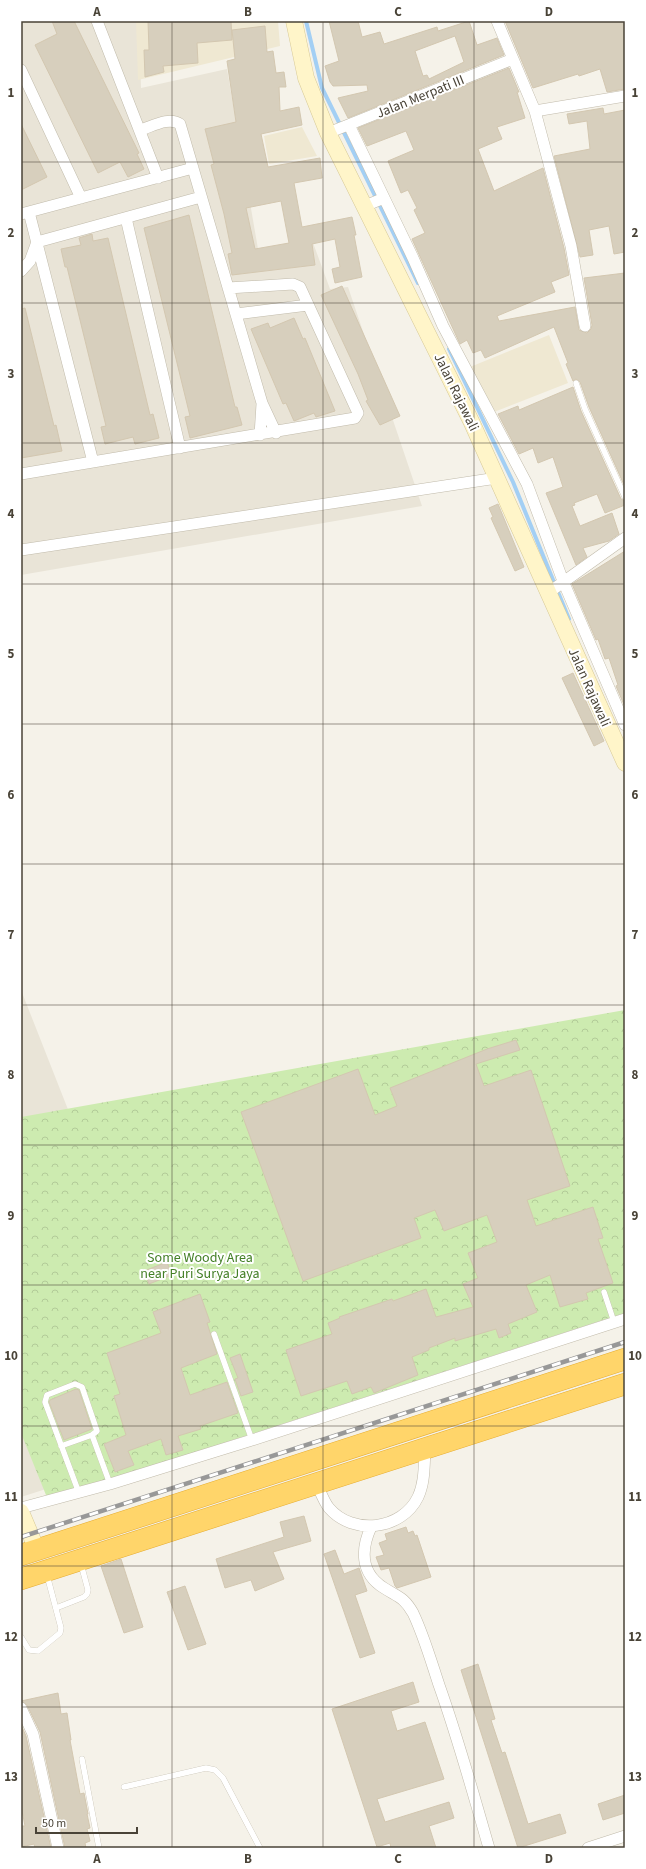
<svg xmlns="http://www.w3.org/2000/svg" width="646" height="1869" viewBox="0 0 646 1869" font-family="'Source Sans 3',sans-serif">
<style>
.residential{fill:#e9e4d7}
.education{fill:#efe8d2}
.forest{fill:url(#forest-crowns)}
.lines{fill:none;stroke-linecap:round;stroke-linejoin:round}
.stream{stroke:#a3cff4;stroke-width:4}
.building{fill:#d7cfbd;stroke:#d3c7b0;fill-rule:evenodd}
.lane-casing{stroke:#c1bbab;stroke-width:6}
.street-casing{stroke:#c1bbab;stroke-width:12}
.secondary-casing{stroke:#d7c996;stroke-width:17}
.highway-casing{stroke:#e6ad32;stroke-width:22}
.lane{stroke:#fff;stroke-width:5.5}
.street{stroke:#fff;stroke-width:11}
.secondary{stroke:#fff5c9;stroke-width:16}
.highway{stroke:#ffd56a;stroke-width:21}
.rail-casing{stroke:#989898;stroke-width:4.5}
.rail{stroke:#fff;stroke-width:3;stroke-dasharray:9;stroke-linecap:butt}
.grid{fill:none;stroke:#494337;stroke-width:1;stroke-opacity:0.55}
.labels{text-anchor:middle;stroke-width:4;stroke-linejoin:round;paint-order:stroke}
.street-label{font-size:14px;fill:#494337;stroke:#fff}
.park-label{font-size:14px;fill:#437f26;stroke:#fff}
.neatline{fill:none;stroke:#494337;stroke-width:1.5}
.grid-label{font-size:13px;text-anchor:middle;font-weight:bold;fill:#494337}
</style>
<defs>
<pattern id="forest-crowns" width="20" height="18" patternUnits="userSpaceOnUse"><rect width="20" height="18" fill="#cdebb0"/><path d="M2 6a3 3 0 1 1 6 0M12 15a3 3 0 1 1 6 0" fill="none" stroke="#b2cb98"/></pattern>
</defs>
<rect width="100%" height="100%" fill="#f5f2e9"/>
<path class="residential" d="M21 21H139L141 88 227 69 258 249 312 240 330 289 348 287 422 506 21 575Z
M21 990 69 1112 21 1120Z
M21 1393 68 1482 21 1497Z"/>
<path class="education" d="M136 21H278L280 46 138 80Z
M302 127 317 156 269 164 264 136Z
M549 335 568 383 489 414 470 367Z"/>
<path class="forest" d="M625 1010V1313L48 1500 21 1433V1117Z"/>
<g class="lines">
<path class="stream" d="M306 21 322 88 418 283
M449 349 513 482 569 619"/>
</g>
<path class="building" d="M52 21H74L139 153 137 154 144 169 128 177 120 162 98 173 35 45 57 34Z
M148 21H231L232 40 197 43 198 63 163 66 164 72 145 77 144 50H149Z
M329 21H358L362 37 380 32 384 44 437 27 438 31 469 21 477 45 497 38 504 55 348 118 338 98 368 91 367 85 333 86 330 82 325 66 339 61ZM455 36 464 62 429 79 427 75 423 76 415 51Z
M505 21H625V89L607 92 600 69 579 76 578 74 533 88Z
M265 26 267 52 273 51 276 73 284 72 286 87H279L280 111 299 107 302 125 261 134 268 167 320 158 322 178 294 183 302 227 352 217 356 235H354L362 277 335 283 332 269 340 267 335 239 312 244 315 265 232 275 228 254 232 253 224 214 211 165 214 164 205 129 236 122 227 61 235 59 232 30ZM281 201 289 243 255 249 246 208Z
M509 68 519 92H517L525 118 497 127 502 139 478 149 494 191 543 168 564 248 569 275 551 282 555 292 497 316 499 321 575 307 579 330 587 333 591 329 592 325 584 278 625 273V487L589 407 580 382 576 379 573 381 566 364 568 363 554 327 485 358 481 350 473 353 467 340 460 344 412 239 425 233 414 210 417 208 408 190 401 193 388 161 414 150 406 131 367 146 358 128Z
M603 108 604 114 625 110V252L614 254 609 226 589 230 593 255 580 257 554 156 590 149 587 121 569 124 567 114Z
M21 124 47 177 21 190Z
M189 215 235 407H237L242 425 190 438 185 417 190 416 144 228Z
M92 234 93 241 108 238 150 415 153 414 159 438 135 444 133 437 105 444 101 427 106 426 67 267H65L61 249 81 245 79 238Z
M342 286 400 416 380 425 366 401 368 400 358 374 321 295Z
M25 308 54 426 56 425 62 451 21 458V309Z
M294 318 303 339 305 338 335 411 316 417 314 413 294 421 286 403 283 404 251 329 268 323 270 328Z
M573 387 581 411 621 499 625 501V505L605 513 597 494 574 503 575 505 572 506 580 526 612 513 619 534 609 541 583 548 587 557 576 565 546 493 563 487 553 457 538 463 533 448 519 454 498 414 518 406 519 410Z
M498 504 524 567 515 571 491 518 493 517 489 508Z
M625 551V707L616 686 618 685 609 658 605 659 598 639 596 640 572 584Z
M573 673 604 741 594 746 562 678Z
M516 1040 520 1050 476 1064 484 1086 531 1070 570 1186 527 1200 536 1226 593 1207 603 1238 598 1239 613 1283 586 1293 588 1299 560 1307 550 1275 526 1285 537 1312 508 1324 511 1333 499 1338 496 1329 455 1341V1338L429 1348V1350L412 1357 418 1375 374 1393 371 1387 352 1394 347 1381 301 1396 286 1350 332 1334 328 1323 340 1318 339 1317 392 1299 393 1301 426 1289 436 1317 473 1307 463 1284 478 1278 468 1253 497 1242 487 1215 444 1231 435 1210 414 1218 421 1238 303 1281 241 1112 358 1069 375 1115 397 1106 390 1088 487 1049Z
M167 1262 172 1275 149 1284 144 1271Z
M200 1294 210 1322 207 1323 217 1354 181 1368 190 1395 227 1382 238 1413 200 1426 201 1429 178 1436 183 1450 166 1455 161 1439 128 1451 134 1465 115 1472 104 1444 126 1435 114 1396 120 1394 107 1353 161 1333 153 1312Z
M240 1354 253 1392 241 1396 235 1379 238 1378 230 1358Z
M76 1389 79 1390 92 1429 64 1440 49 1402 50 1400Z
M304 1516 311 1541 273 1552 284 1579 255 1591 251 1580 225 1588 216 1559 284 1537 280 1522Z
M406 1527 408 1533 413 1531 415 1536 417 1535 431 1577 397 1588 395 1586 389 1568 381 1570 376 1557 384 1555 379 1543 387 1540 385 1534Z
M335 1550 344 1574 359 1568 367 1591 355 1595 375 1653 360 1658 324 1554Z
M121 1559 143 1627 124 1633 101 1566Z
M185 1586 206 1644 188 1650 167 1592Z
M478 1664 495 1719 491 1720 502 1753 505 1752 528 1824 560 1814 566 1833 518 1848 461 1670Z
M413 1682 419 1702 391 1711 397 1731 425 1722 444 1779 377 1799 385 1822 449 1802 454 1818 429 1826 436 1848H391L390 1843 377 1847 332 1709Z
M58 1693 61 1714 67 1713 71 1740H70L80 1794 84 1793 88 1814H87L90 1828 87 1829 90 1841 85 1843 86 1848H65L40 1732 27 1705 21 1701Z
M21 1725 26 1736 51 1848H35L34 1844 21 1847V1826H25L21 1805Z
M625 1795V1813L603 1820 598 1804Z"/>
<g class="lines">
<defs>
<path id="lane" d="M576 383 585 409 625 497
M604 1292 614 1322
M214 1334 252 1440
M61 1446 92 1435
M79 1493 45 1402 47 1395 75 1384 82 1387 97 1431 92 1435 110 1484
M56 1608 84 1597 87 1594 88 1590 81 1564
M21 1637 29 1650 38 1651 60 1633 61 1628 47 1575
M82 1759 99 1848
M124 1787 206 1768 215 1770 223 1778 260 1848"/>
<path id="street" d="M97 21 158 178
M497 21 535 111 571 246 585 326
M21 70 81 198
M535 111 625 96
M349 125 413 258 443 326 527 484 563 581 625 725
M140 130C151 127 169 116 180 124L262 403 276 433
M328 133 513 59
M365 206 384 198
M29 212 93 462
M21 214 193 168
M126 218 180 448
M21 271 30 261 37 242 201 197
M236 314 308 305
M260 435 262 404
M21 474 355 418 358 413 300 287 293 284 228 288
M21 550 497 478
M548 593 625 538
M317 1484C320 1491 324 1502 329 1508 353 1536 402 1530 418 1497 425 1482 424 1465 425 1449
M21 1508 110 1484 252 1440 625 1319
M371 1527C361 1549 360 1573 384 1588 398 1597 404 1597 413 1613 424 1636 431 1661 439 1685 458 1738 473 1793 489 1848
M21 1708 33 1734 58 1848
M588 1848 625 1836"/>
<path id="secondary" d="M294 21 306 78 328 133 472 423 625 763
M21 1512 37 1550"/>
<path id="highway" d="M21 1555 625 1359
M21 1579 625 1384"/>
</defs>
<use href="#lane" class="lane-casing"/>
<use href="#street" class="street-casing"/>
<use href="#secondary" class="secondary-casing"/>
<use href="#highway" class="highway-casing"/>
<use href="#lane" class="lane"/>
<use href="#street" class="street"/>
<use href="#secondary" class="secondary"/>
<use href="#highway" class="highway"/>
<defs>
<path id="rail" d="M21 1537 625 1342"/>
</defs>
<use href="#rail" class="rail-casing"/>
<use href="#rail" class="rail"/>
</g>
<path class="grid" d="M172 21V1848M323 21V1848M474 21V1848M21 162H625M21 303H625M21 443H625M21 584H625M21 724H625M21 864H625M21 1005H625M21 1145H625M21 1285H625M21 1426H625M21 1566H625M21 1707H625"/>
<g class="labels">
<g class="street-label">
<text transform="translate(420 96) rotate(-22)" y="5">Jalan Merpati III</text>
<text transform="translate(457 392) rotate(64)" y="5">Jalan Rajawali</text>
<text transform="translate(590 687) rotate(66)" y="5">Jalan Rajawali</text>
</g>
<g class="park-label">
<text x="200" y="1262">Some Woody Area<tspan x="200" dy="16">near Puri Surya Jaya</tspan></text>
</g>
</g>
<rect width="646" height="1869" fill="none" stroke="#ffffff" stroke-width="44"/>
<path d="M36 1827v6h101v-6" fill="none" stroke="#494337" stroke-width="2"/>
<text x="42" y="1827" font-size="12" fill="#494337" stroke="#ffffff" stroke-width="3" paint-order="stroke">50 m</text>
<rect x="22" y="22" width="602" height="1825" class="neatline"/>
<g class="grid-label">
<text x="97" y="16">A</text>
<text x="248" y="16">B</text>
<text x="398" y="16">C</text>
<text x="549" y="16">D</text>
<text x="11" y="97">1</text>
<text x="635" y="97">1</text>
<text x="11" y="237">2</text>
<text x="635" y="237">2</text>
<text x="11" y="378">3</text>
<text x="635" y="378">3</text>
<text x="11" y="518">4</text>
<text x="635" y="518">4</text>
<text x="11" y="658">5</text>
<text x="635" y="658">5</text>
<text x="11" y="799">6</text>
<text x="635" y="799">6</text>
<text x="11" y="939">7</text>
<text x="635" y="939">7</text>
<text x="11" y="1079">8</text>
<text x="635" y="1079">8</text>
<text x="11" y="1220">9</text>
<text x="635" y="1220">9</text>
<text x="11" y="1360">10</text>
<text x="635" y="1360">10</text>
<text x="11" y="1501">11</text>
<text x="635" y="1501">11</text>
<text x="11" y="1641">12</text>
<text x="635" y="1641">12</text>
<text x="11" y="1781">13</text>
<text x="635" y="1781">13</text>
<text x="97" y="1863">A</text>
<text x="248" y="1863">B</text>
<text x="398" y="1863">C</text>
<text x="549" y="1863">D</text>
</g>
</svg>
